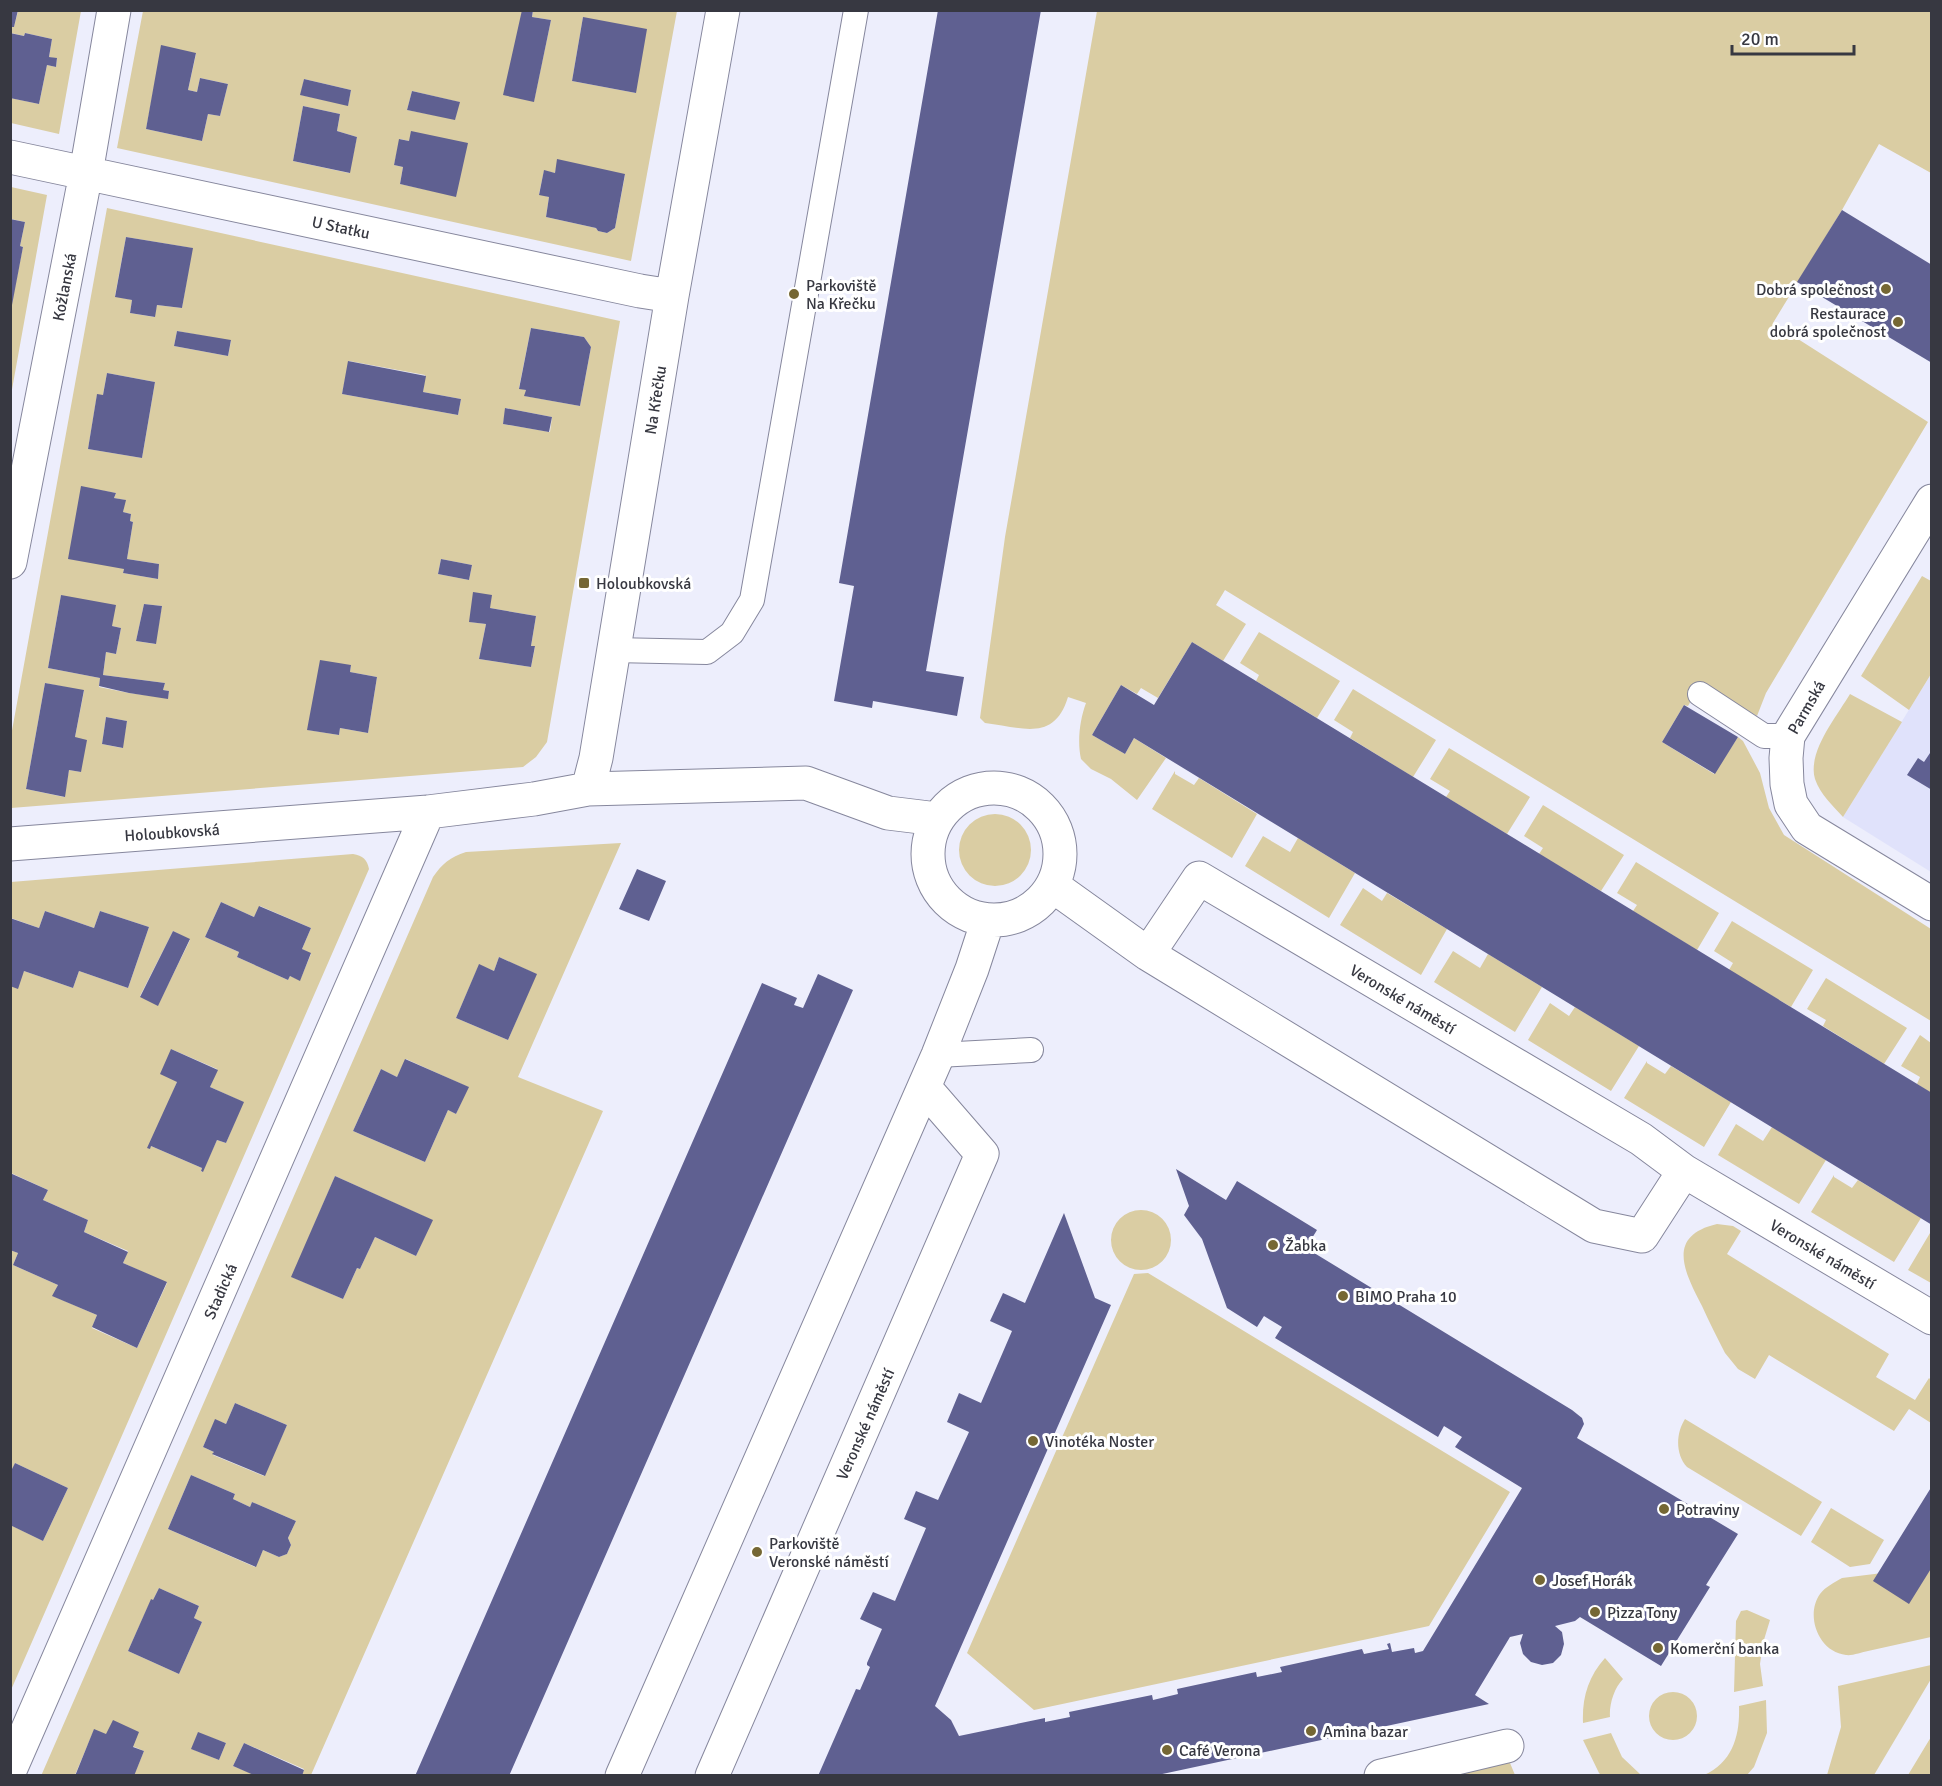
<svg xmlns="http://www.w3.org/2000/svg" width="1942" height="1786" viewBox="0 0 1942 1786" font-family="Signika,sans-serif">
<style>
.built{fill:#e0e2fb}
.green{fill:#dacda3;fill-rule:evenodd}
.building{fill:#5f6091}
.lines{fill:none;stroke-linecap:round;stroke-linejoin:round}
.lane-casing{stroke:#86879d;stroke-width:26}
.street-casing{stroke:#86879d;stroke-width:35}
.lane{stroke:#fff;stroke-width:24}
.street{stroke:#fff;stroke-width:33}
.poi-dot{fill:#756734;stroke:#fff;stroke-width:2}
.labels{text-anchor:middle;stroke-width:6;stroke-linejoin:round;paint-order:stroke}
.street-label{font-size:16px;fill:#373841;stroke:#fff}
.poi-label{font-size:16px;fill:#373841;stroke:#fff;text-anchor:start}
</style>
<rect width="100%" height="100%" fill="#edeefc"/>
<path class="built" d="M1931 674V872L1843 817Z"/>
<path class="green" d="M43 10 81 11 59 134 11 123V98L39 104 47 65 56 67 57 59 49 57 52 39 25 33 24 36 11 33V27H14L18 11Z
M143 11H522L534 101 551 20 532 17 533 11H677L631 261 117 148ZM583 17 636 93 572 81ZM162 46 196 54 188 90 197 92 200 78 228 84 220 116 208 114 202 141 146 129ZM304 79 351 90 348 105 301 95ZM412 91 459 102 455 119 407 110ZM303 106 340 114 337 131 357 137 349 173 293 161ZM400 139 409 141 456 196 400 184 403 167 394 165ZM558 160 625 175 615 228 607 233 598 231 596 228 546 217 549 197 539 194 544 171 555 173Z
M1097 11H1931V173L1879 144 1842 210 1773 323 1928 422 1766 693 1757 716 1701 683 1688 706 1684 705 1662 742 1714 774 1738 737 1743 741 1760 773 1769 808 1784 835 1931 929V1021L1225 590 1216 605 1246 624 1223 661 1192 642 1158 698 1141 688 1137 694 1121 685 1092 735 1125 754 1134 738 1166 758 1137 800 1111 779 1091 769 1081 759C1077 741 1080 719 1086 703L1068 697C1054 743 1021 727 985 723L980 718 1005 537Z
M11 187 47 195 11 395V306L23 247 20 246 25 222 11 219Z
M107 208 620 321 547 742 536 757 523 767 11 808V736ZM126 237 192 248 182 308 157 305 154 317 130 313 132 300 115 296ZM531 328 584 337 591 347 580 406 525 396 526 390 519 388ZM177 331 231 341 228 356 174 346ZM349 361 425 375 423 392 461 399 458 415 342 394ZM107 373 155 382 142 458 88 449 97 395H103ZM506 408 552 417 550 432 503 424ZM81 487 116 493 114 498 125 500 123 512 131 514 130 521 133 522 127 559 159 564 158 579 123 573 124 569ZM441 559 472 565 469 580 438 574ZM61 595 112 626 121 628 116 654 106 652 103 675 165 683 163 690 169 691 168 698 129 693 99 687 100 678 48 668ZM144 604 162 606 155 644 136 641ZM490 608 536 616 531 646 535 647 531 667 479 659 486 624 470 622ZM351 665 350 672 377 677 368 733 340 728 339 735 308 730ZM45 683 84 691 75 737 81 772 69 770 64 797 26 789ZM106 717 127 721 122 748 102 744Z
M1922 576 1931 581V674L1909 710 1861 676Z
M1259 632 1340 681 1317 718 1256 681 1259 675 1240 663Z
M1353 689 1436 740 1413 777 1350 738 1353 732 1334 720Z
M1850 694 1902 722 1843 817C1833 806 1820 794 1815 779 1807 752 1837 716 1850 694Z
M1449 748 1530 797 1507 834 1446 797 1450 791 1430 779Z
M1175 771V774L1194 785 1199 778 1257 814 1232 858 1152 809Z
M1543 805 1624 855 1601 891 1539 854 1543 848 1524 836Z
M959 850a36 36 0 1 1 72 0a36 36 0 1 1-72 0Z
M1263 836 1290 852 1298 838 1355 873 1329 918 1245 866Z
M621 843 518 1077 603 1111 311 1775H302L304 1769 244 1743 233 1766 256 1775H134L144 1751 94 1730 75 1775 41 1776 433 877C442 864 450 857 466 852ZM499 957 536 974 508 1040 456 1018 479 965 494 971ZM406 1059 468 1087 456 1114 448 1110 425 1162 353 1131 381 1069 397 1077ZM335 1176 432 1220 416 1256 375 1237 360 1269 357 1268 343 1299 292 1277ZM235 1403 287 1425 264 1476 213 1455 214 1452 203 1447 215 1420 226 1424ZM191 1475 235 1494 233 1499 250 1507 252 1502 296 1521 288 1538 291 1545 287 1554 279 1557 263 1550 255 1567 168 1529ZM159 1588 199 1606 194 1618 202 1622 179 1674 128 1651 151 1600H153ZM198 1733 226 1743 219 1760 192 1749Z
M353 854C363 856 367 859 369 869L11 1690V1525L43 1541 68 1488 15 1463 11 1473V1250L18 1253 13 1265 58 1285 53 1296 97 1315 92 1328 137 1348 167 1283 123 1263 128 1251 84 1232 88 1220 43 1200 48 1190 11 1173V986L24 971 73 988 79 971 128 988 149 927 100 911 94 928 45 911 39 928 11 918V882ZM221 902 254 917 260 906 311 928 302 949 311 954 300 980 290 976 288 980 237 957 239 952 205 937ZM173 931 190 940 158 1005 140 996ZM171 1049 217 1069 210 1087 243 1102 226 1143 217 1140 202 1172 201 1171 202 1168 151 1146 177 1082Z
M1636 862 1719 913 1697 950 1633 911 1637 905 1617 893Z
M1363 888 1382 901 1387 893 1447 929 1421 975 1340 925Z
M1732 921 1813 970 1791 1007 1729 970 1733 963 1714 951Z
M1453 951 1480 968 1488 954 1542 987 1515 1032 1434 982Z
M1826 978 1907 1028 1884 1064 1823 1026 1826 1020 1807 1009Z
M1550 1003 1569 1016 1575 1007 1639 1046 1611 1091 1528 1040Z
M1920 1035 1931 1043V1093L1917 1084 1920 1077 1901 1066Z
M1647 1061V1063L1665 1074 1671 1066 1731 1102 1704 1147 1624 1098Z
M1736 1124 1763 1141 1772 1127 1826 1160 1799 1204 1718 1155Z
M1834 1175V1177L1852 1188 1858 1180 1921 1218 1894 1262 1811 1212Z
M1111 1240a30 30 0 1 1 60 0a30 30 0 1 1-60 0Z
M1717 1224 1733 1226 1741 1231 1727 1254 1889 1354 1876 1377 1915 1400 1929 1378 1931 1380V1423L1909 1409 1894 1431 1769 1355 1755 1379 1738 1369 1725 1353C1717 1337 1709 1322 1702 1306 1685 1273 1665 1236 1717 1224Z
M1930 1233 1932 1236 1931 1283 1908 1270Z
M1148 1273 1510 1492 1429 1626 1034 1710 967 1653 1134 1274Z
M1685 1419 1822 1502 1801 1536 1687 1467C1675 1454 1676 1433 1685 1419Z
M1831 1508 1884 1540 1870 1564 1850 1567 1811 1542Z
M1931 1567V1637C1910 1642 1889 1646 1868 1651 1862 1652 1852 1656 1846 1655 1818 1652 1805 1615 1820 1594 1825 1587 1835 1582 1842 1578Z
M1747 1610 1770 1620 1763 1643 1760 1664 1763 1686 1734 1692 1736 1621 1741 1611Z
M1605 1658 1623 1679C1614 1688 1609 1705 1610 1717L1583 1723C1582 1698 1588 1677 1605 1658Z
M1931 1665V1679L1874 1775H1827L1841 1727 1838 1686Z
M1649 1716a24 24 0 1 1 48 0a24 24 0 1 1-48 0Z
M1766 1700 1767 1733 1754 1767 1747 1775H1704C1733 1762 1740 1735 1739 1706Z
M1611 1733 1622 1757 1640 1774 1644 1775H1601L1599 1773 1583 1740Z
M1931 1737V1775H1908Z
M1505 1759 1510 1763 1515 1775 1416 1776Z"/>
<path class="building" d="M10 10H18L14 27H10Z
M522 10H533L532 17 551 20 534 102 503 95Z
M938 10H1041L926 671 964 677 957 716 873 701 872 708 834 701 854 586 839 583Z
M583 17 647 29 636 93 572 81Z
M10 33 24 36 25 33 52 39 49 57 57 58 56 67 47 65 39 104 10 98Z
M161 45 196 53 188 90 197 92 200 78 228 84 220 116 208 114 202 141 146 129Z
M304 79 351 90 348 106 300 95Z
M412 91 460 102 455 120 407 110Z
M303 106 340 114 337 131 357 137 350 173 293 161Z
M411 131 468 143 456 197 400 184 403 167 394 165 399 139 409 141Z
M557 159 625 174 615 228 607 233 598 231 596 228 546 217 549 197 539 195 544 170 555 173Z
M1842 210 1932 265V363L1797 282Z
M10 219 25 222 20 246 23 247 12 305Z
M126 237 193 248 182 308 157 305 155 317 130 313 132 300 115 297Z
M531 328 584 337 591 347 580 406 524 396 526 390 519 389Z
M177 331 231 340 228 356 174 346Z
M348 361 426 376 423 392 461 399 458 415 342 394Z
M107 373 155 382 142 458 88 449 97 394 103 395Z
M505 408 552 417 549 432 503 424Z
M81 486 116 493 114 498 126 500 123 512 131 514 130 521 133 522 127 559 159 564 158 579 123 573 124 569 68 559Z
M441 559 472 565 469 580 438 574Z
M473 592 492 595 490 608 536 616 531 646H535L531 667 479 659 486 624 469 622Z
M61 595 116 605 112 626 121 628 116 654 106 652 103 675 165 683 163 690 169 691 168 699 129 693 99 686 100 678 48 668Z
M144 604 162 606 156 644 136 641Z
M1192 642 1932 1093V1225L1134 738 1125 754 1092 735 1121 685 1154 705Z
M320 660 351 665 350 672 377 677 368 733 340 728 339 735 307 730Z
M45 683 84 690 75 737 87 740 81 772 69 770 65 797 26 789Z
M1684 705 1738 737 1715 774 1662 742Z
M106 717 127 721 123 748 102 744Z
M1932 750V790L1907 775 1918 758 1924 762Z
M637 869 666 881 649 921 619 909Z
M221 902 254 917 259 906 311 928 302 949 311 953 300 981 290 976 288 980 237 957 239 952 205 937Z
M45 911 94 928 100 911 149 927 128 988 79 971 73 988 24 971 18 989 10 986V918L39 928Z
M173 931 190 939 158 1006 140 997Z
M499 957 537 974 508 1040 456 1018 479 964 494 971Z
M818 974 853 990 509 1776H415L762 983 797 998 794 1005 803 1008Z
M171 1049 218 1070 210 1087 244 1102 226 1143 217 1140 203 1172 201 1171 202 1168 151 1146 150 1149 147 1148 177 1082 160 1074Z
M405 1059 469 1087 456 1114 448 1110 425 1162 353 1131 381 1069 397 1077Z
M1176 1169 1226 1200 1237 1181 1317 1230 1306 1248 1572 1410 1582 1418 1584 1424 1577 1438 1738 1534 1706 1585 1710 1587 1661 1666 1580 1617 1575 1621 1555 1626 1562 1632 1564 1644 1561 1655 1553 1663 1542 1665 1531 1662 1523 1654 1520 1643 1523 1634 1510 1637 1475 1695 1489 1704 1153 1776H818L856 1689 860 1690 870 1667 867 1665V1663L882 1629 860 1619 873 1592 895 1601 926 1528 904 1519 916 1491 938 1500 969 1432 947 1422 959 1393 981 1403 1012 1331 990 1321 1003 1293 1025 1303 1064 1213 1095 1298 1111 1305 935 1706 951 1720 959 1736 1045 1718V1722L1070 1717 1069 1712 1152 1695 1153 1700 1178 1694 1177 1689 1256 1672 1257 1677 1282 1672 1280 1667 1362 1649 1364 1654 1389 1649 1387 1644 1390 1643 1392 1652 1414 1648 1415 1653 1423 1651 1522 1488 1455 1447 1462 1437 1444 1426 1438 1437 1275 1338 1282 1327 1264 1316 1257 1327 1227 1308 1202 1239 1184 1215 1189 1206Z
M10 1173 48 1190 43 1200 88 1220 84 1232 128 1252 123 1263 167 1282 137 1348 92 1327 97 1315 52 1296 58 1285 13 1265 18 1253 10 1250Z
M335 1176 433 1220 416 1256 375 1237 360 1269 357 1268 343 1299 291 1277Z
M235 1403 287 1425 265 1476 212 1454 214 1452 203 1447 215 1419 226 1424Z
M15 1463 68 1488 43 1541 10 1525V1473Z
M191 1475 235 1494 233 1499 250 1507 252 1502 296 1521 288 1538 291 1545 287 1554 279 1557 263 1550 256 1567 168 1529Z
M1932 1486V1567L1909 1604 1873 1581Z
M159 1588 199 1606 194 1618 202 1622 179 1674 128 1651 151 1599 153 1600Z
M113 1720 139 1732 133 1747 144 1751 134 1776H75L94 1729 106 1734Z
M198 1732 226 1743 219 1760 191 1749Z
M244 1743 304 1770 302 1776H256L233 1766Z"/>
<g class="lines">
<defs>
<path id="lane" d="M613 650 707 652 732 633 752 600 856 10
M1700 694 1764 736H1788
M938 1055 1031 1050"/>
<path id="street" d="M10 157 640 291 672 296
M1932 501 1788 736 1786 758 1787 784 1791 804 1807 828 1932 904
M10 562 86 173 114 10
M928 854a66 66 0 1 1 132 0a66 66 0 1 1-132 0Z
M588 789 596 758 672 296 723 10
M10 844 428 812 534 799 588 789 806 783 888 813 937 819
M1053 886 1148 954 1594 1226 1642 1236 1684 1171
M1148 954 1199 878 1641 1139 1684 1171 1932 1318
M10 1770 428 812
M622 1776 938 1055 972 969 988 920
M712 1776 982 1154 924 1087
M1381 1776 1507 1746"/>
</defs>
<use href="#lane" class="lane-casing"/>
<use href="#street" class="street-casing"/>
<use href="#lane" class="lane"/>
<use href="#street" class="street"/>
</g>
<g class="poi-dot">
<circle cx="1886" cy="289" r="6"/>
<circle cx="794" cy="294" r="6"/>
<circle cx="1898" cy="322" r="6"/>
<rect x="578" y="577" width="12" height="12" rx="3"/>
<circle cx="1273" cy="1245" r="6"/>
<circle cx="1343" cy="1296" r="6"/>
<circle cx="1033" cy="1441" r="6"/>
<circle cx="1664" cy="1509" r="6"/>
<circle cx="757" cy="1552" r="6"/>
<circle cx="1540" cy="1580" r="6"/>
<circle cx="1595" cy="1612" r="6"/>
<circle cx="1658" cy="1648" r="6"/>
<circle cx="1311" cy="1731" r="6"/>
<circle cx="1167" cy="1750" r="6"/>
</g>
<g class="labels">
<g class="street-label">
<text transform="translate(341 227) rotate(12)" y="6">U Statku</text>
<text transform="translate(64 287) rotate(-79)" y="6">Kožlanská</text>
<text transform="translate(655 400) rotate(-81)" y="6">Na Křečku</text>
<text transform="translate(1806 707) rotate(-60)" y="6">Parmská</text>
<text transform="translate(172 832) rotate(-4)" y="6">Holoubkovská</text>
<text transform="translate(1403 999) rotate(31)" y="6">Veronské náměstí</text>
<text transform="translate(1823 1254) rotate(31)" y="6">Veronské náměstí</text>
<text transform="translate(220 1291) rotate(-66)" y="6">Stadická</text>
<text transform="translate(865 1424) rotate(-66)" y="6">Veronské náměstí</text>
</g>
<g class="poi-label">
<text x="806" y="291">Parkoviště<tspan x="806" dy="18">Na Křečku</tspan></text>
<text x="1874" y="295" text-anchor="end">Dobrá společnost</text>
<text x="1886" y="319" text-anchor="end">Restaurace<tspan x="1886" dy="18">dobrá společnost</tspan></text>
<text x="596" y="589">Holoubkovská</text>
<text x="1285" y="1251">Žabka</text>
<text x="1355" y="1302">BIMO Praha 10</text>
<text x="1045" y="1447">Vinotéka Noster</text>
<text x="1676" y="1515">Potraviny</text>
<text x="769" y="1549">Parkoviště<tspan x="769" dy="18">Veronské náměstí</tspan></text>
<text x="1552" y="1586">Josef Horák</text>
<text x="1607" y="1618">Pizza Tony</text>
<text x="1670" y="1654">Komerční banka</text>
<text x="1323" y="1737">Amina bazar</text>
<text x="1179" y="1756">Café Verona</text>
</g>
</g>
<rect width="1942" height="1786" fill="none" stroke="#373841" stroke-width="24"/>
<path d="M1732 45v9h122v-9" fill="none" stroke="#373841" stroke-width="3"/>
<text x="1741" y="45" font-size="18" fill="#373841" stroke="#ffffff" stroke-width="4.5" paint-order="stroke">20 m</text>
</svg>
